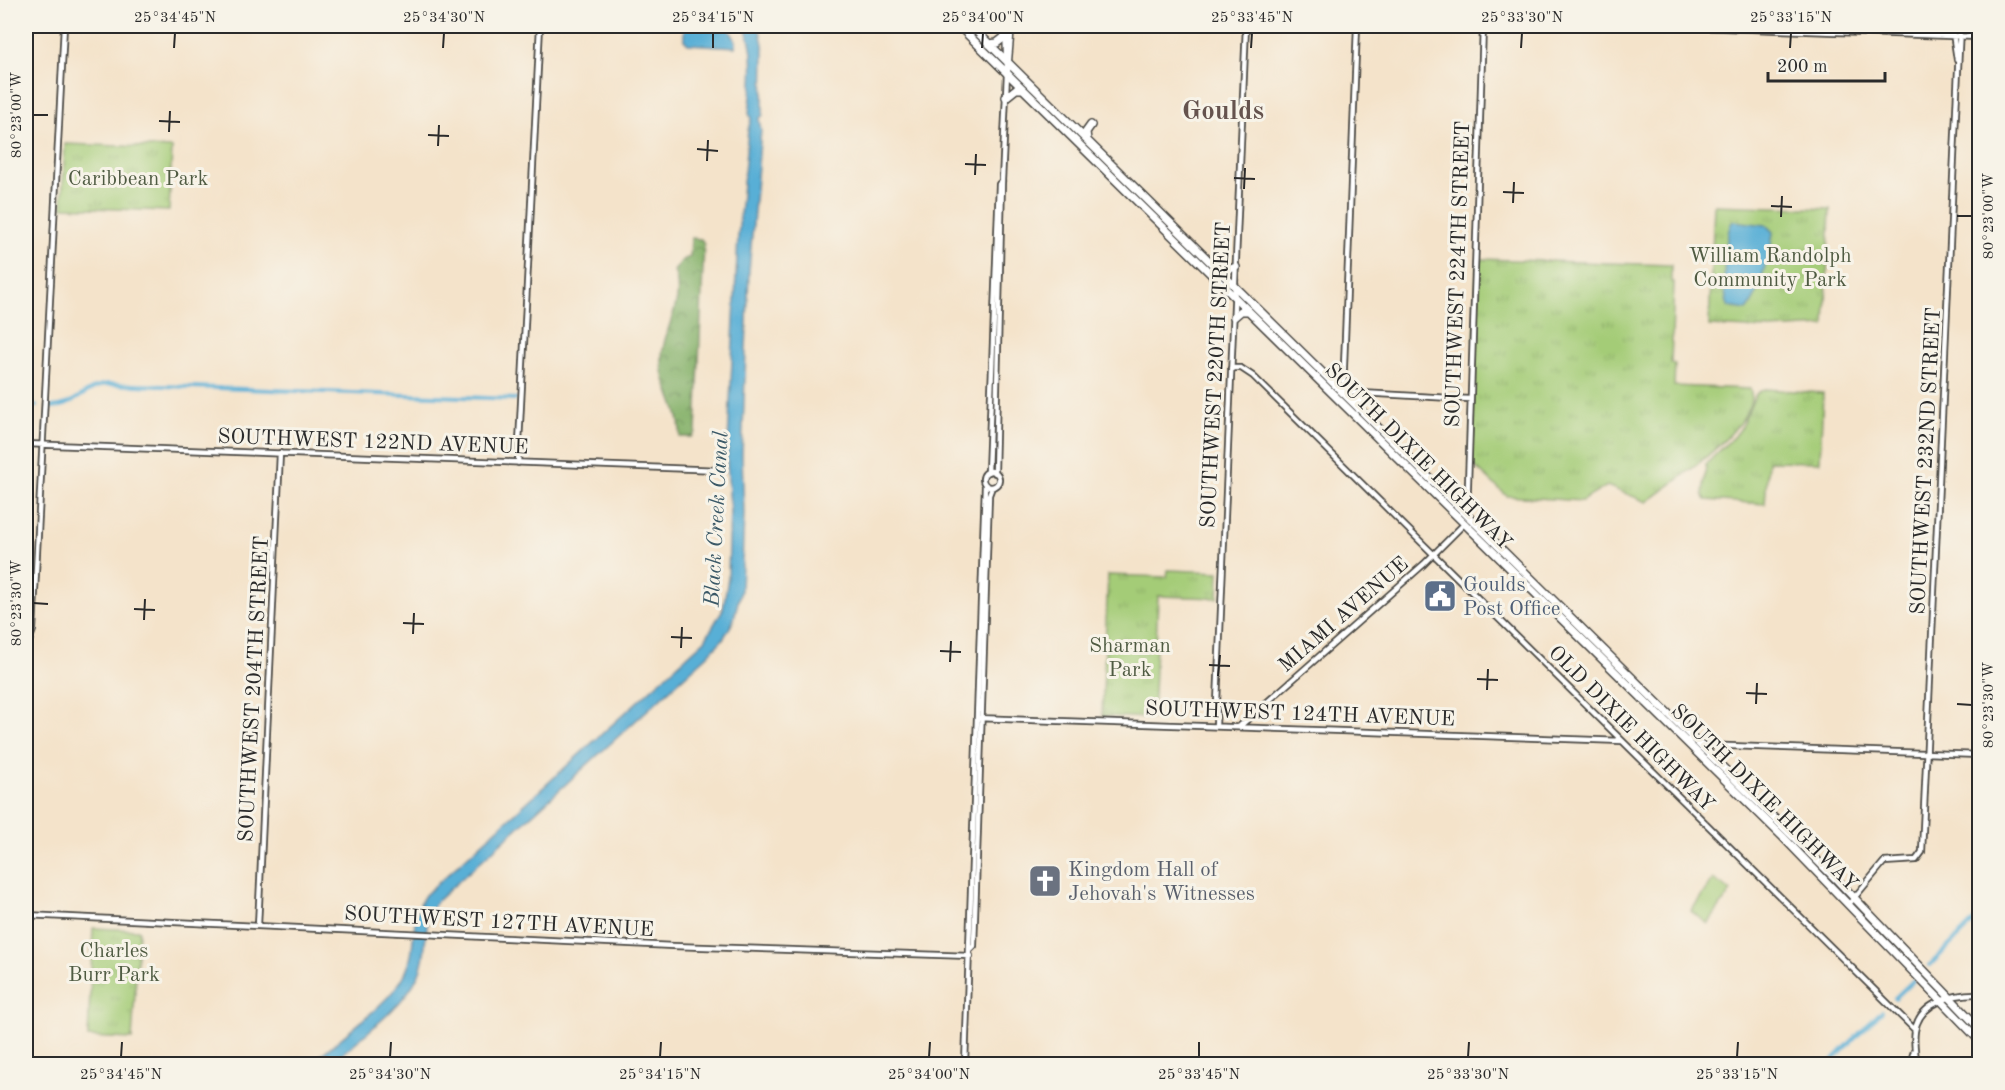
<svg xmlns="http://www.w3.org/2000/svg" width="2005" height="1090" viewBox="0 0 2005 1090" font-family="'Old Standard TT',serif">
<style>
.grass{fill:url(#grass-tufts);stroke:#687c51;stroke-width:1.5}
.forest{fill:url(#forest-crowns);stroke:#576e4a;stroke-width:1.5}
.pitch{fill:#a4cc77;stroke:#687c51;stroke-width:1.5}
.water{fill:#59afd6;stroke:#426d80;stroke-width:1.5}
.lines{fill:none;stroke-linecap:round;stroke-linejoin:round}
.canal{stroke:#59afd6;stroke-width:4}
.minor-casing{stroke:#494743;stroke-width:8}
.major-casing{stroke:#494743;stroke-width:9}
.highway-casing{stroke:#494743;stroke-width:10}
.minor{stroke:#fff;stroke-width:4.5}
.major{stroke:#fff;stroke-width:6}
.highway{stroke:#fff;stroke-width:7}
.ticks{fill:none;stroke:#2b2b2b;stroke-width:2}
.labels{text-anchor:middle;stroke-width:6;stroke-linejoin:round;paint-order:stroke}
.park-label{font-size:21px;fill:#4f5b42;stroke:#f7f3e8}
.street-label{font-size:21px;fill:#2b2b2b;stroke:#f7f3e8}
.service-label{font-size:21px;fill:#4e5e75;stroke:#f7f3e8;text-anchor:start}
.worship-label{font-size:21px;fill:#5b616d;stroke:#f7f3e8;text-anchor:start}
.water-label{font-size:22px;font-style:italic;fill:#3b5967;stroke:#f7f3e8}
.district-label{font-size:27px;font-weight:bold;fill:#65534e;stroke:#f7f3e8}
.neatline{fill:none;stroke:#2b2b2b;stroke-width:2}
.ticks-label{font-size:15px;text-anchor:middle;fill:#2b2b2b}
</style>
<defs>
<pattern id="grass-tufts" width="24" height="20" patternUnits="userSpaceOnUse" patternTransform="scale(1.5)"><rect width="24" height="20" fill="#a4cc77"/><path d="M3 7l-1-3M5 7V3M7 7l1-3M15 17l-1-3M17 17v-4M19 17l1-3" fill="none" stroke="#8daf67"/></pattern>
<pattern id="forest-crowns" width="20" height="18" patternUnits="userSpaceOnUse" patternTransform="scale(1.5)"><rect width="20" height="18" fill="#83b068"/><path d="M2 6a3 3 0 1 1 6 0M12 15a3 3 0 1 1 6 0" fill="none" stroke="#6b8f56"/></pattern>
</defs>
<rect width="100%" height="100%" fill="#f7f3e8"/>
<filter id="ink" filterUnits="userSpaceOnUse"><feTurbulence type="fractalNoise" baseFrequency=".0167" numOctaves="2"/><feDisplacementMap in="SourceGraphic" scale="12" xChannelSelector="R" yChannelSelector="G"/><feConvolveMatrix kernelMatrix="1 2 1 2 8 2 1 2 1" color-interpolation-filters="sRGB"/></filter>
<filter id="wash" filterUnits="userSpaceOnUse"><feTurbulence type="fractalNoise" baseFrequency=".008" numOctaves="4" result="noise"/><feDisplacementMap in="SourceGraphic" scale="24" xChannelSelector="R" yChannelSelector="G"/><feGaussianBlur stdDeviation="1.35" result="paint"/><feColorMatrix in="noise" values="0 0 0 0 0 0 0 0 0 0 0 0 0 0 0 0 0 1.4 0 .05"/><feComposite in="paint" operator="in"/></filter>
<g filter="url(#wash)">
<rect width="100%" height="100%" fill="#f4e3ca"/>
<path class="grass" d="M65 144 172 148 169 211 62 207Z
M1714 205 1830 209 1825 326 1770 329 1709 326Z
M1481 259 1671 265V282H1674L1671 363 1675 364 1674 386 1750 389C1763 423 1670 485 1647 502L1607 486 1582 501 1507 496 1470 462 1477 268Z
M1764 389 1823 393 1820 462 1768 461 1765 504 1706 500 1703 495 1706 464 1739 431 1756 394Z
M1168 570 1219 572 1218 598 1158 596 1153 718 1102 716 1108 575 1167 577Z
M93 928 139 930 132 1039 88 1037Z"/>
<path class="forest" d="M691 238 701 239 704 244 696 432 692 437H680C682 408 660 385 662 356 664 326 686 302 674 271L682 260 690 257Z"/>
<path class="pitch" d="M1713 879 1731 891 1708 924 1691 911Z"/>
<path class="water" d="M684 26H727L736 41V47L688 44 684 40Z
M743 26H759L764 49 763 115 759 119 761 130 749 271 742 455 744 514 741 590 733 622 723 639 707 656 437 901C420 924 430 951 418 976 403 1008 357 1040 330 1064H311C336 1040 390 1004 405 974 418 948 408 920 425 895L705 640 723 609 728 578 730 507 727 464 738 237 748 130 751 119 749 113C752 91 757 43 743 26Z
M1733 221 1766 225 1773 232C1772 246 1756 302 1747 310L1729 307C1721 297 1724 230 1733 221Z"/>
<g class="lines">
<path class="canal" d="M26 406H36
M52 407C75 407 86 386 108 384L516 399
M1930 965 1980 915
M1895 998 1914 980
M1829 1064 1882 1011"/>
</g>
</g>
<g filter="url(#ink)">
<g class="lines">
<defs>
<path id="minor" d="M1357 26 1343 392 1469 399
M1666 26 1980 37
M1873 31 1879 28 1980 29
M1953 33 1957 60
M1231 368H1241L1253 376 1915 1030
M26 444 720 470
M518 463 540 26
M983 479a8 8 0 1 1 16 0a8 8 0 1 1-16 0Z
M988 472 999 184 1002 181
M995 473 1002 181 1007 73
M1467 515 1483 26
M26 650 33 630 64 26
M977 718 1622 741
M1216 726 1246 26
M1240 726 1424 564 1465 523
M1701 745 1980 755
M1849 904 1884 862 1916 860 1922 852 1960 26
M26 915 673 946 970 956
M258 926 280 453
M970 950 974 946 989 495 992 487
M965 1064 985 485
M1910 1064 1914 1051
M1916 1064C1916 1053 1913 1043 1915 1031 1919 1002 1955 993 1980 994"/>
<path id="major" d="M1006 26 1007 61
M1007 73 1011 26
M26 839V862"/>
<path id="highway" d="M959 26 1783 837 1980 1041
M971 26 1838 881 1980 1029
M989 44 997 43 1006 36
M1006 97 1016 89H1023
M1087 140 1086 132 1091 125
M1221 272 1236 267
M1234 317 1241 311H1248
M1332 381 1343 377
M1359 409V401L1366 395
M1456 504H1463L1467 500
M1691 738 1692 718"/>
</defs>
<use href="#minor" class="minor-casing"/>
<use href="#major" class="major-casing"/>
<use href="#highway" class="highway-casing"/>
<use href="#minor" class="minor"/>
<use href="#major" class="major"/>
<use href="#highway" class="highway"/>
</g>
</g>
<path class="ticks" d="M174 48 175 33M443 48 444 33M713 48V33M982 48 983 33M1251 48 1252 33M1521 48 1522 33M1790 48 1791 33M33 115H48M159 121 180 122M169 132 170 111M428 135 449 136M438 146 439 125M697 149 718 151M707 161 708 140M965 164 986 165M975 175 976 154M1234 178 1255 179M1244 189 1245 168M1503 192 1524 193M1513 203 1514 182M1771 206 1792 207M1957 216H1972M1781 217 1782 196M33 603 48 604M134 609 155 610M144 620 145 599M403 623 424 624M413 634 414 613M671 637 692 638M681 648 682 627M940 651 961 652M950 662 951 641M1209 665 1230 666M1218 676 1220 655M1477 679 1498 680M1487 690 1488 669M1746 693 1767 694M1756 704 1757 683M1957 704 1972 705M121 1057 122 1042M390 1057 391 1042M660 1057 661 1042M929 1057 930 1042M1199 1057V1042M1468 1057 1469 1042M1737 1057 1738 1042"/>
<defs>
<symbol id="civic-square" viewBox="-11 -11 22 22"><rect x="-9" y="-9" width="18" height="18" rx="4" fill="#5c6f8a" stroke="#f7f3e8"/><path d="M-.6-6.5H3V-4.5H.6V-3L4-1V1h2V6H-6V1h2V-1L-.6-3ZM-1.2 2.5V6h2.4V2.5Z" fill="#fff"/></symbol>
<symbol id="church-square" viewBox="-11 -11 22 22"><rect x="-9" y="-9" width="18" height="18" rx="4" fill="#6b7280" stroke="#f7f3e8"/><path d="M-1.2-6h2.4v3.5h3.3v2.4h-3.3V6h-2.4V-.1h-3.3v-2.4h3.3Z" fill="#fff"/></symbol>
</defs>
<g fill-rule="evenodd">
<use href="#civic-square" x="1421" y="577" width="38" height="38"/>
<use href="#church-square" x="1026" y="862" width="38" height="38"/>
</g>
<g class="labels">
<g class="park-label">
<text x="138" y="185">Caribbean Park</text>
<text x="1770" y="262">William Randolph<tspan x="1770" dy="24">Community Park</tspan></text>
<text x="1130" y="652">Sharman<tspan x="1130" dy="24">Park</tspan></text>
<text x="114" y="957">Charles<tspan x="114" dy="24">Burr Park</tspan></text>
</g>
<g class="street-label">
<text transform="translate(1457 274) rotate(-88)" y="7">SOUTHWEST 224TH STREET</text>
<text transform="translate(1215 375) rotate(-87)" y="7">SOUTHWEST 220TH STREET</text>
<text transform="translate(373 441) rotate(2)" y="7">SOUTHWEST 122ND AVENUE</text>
<text transform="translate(1419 456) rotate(45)" y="7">SOUTH DIXIE HIGHWAY</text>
<text transform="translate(1925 461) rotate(-87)" y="7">SOUTHWEST 232ND STREET</text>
<text transform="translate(1343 614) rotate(-41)" y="7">MIAMI AVENUE</text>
<text transform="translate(253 689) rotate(-87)" y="7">SOUTHWEST 204TH STREET</text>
<text transform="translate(1300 713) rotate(2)" y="7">SOUTHWEST 124TH AVENUE</text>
<text transform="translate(1632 728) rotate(45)" y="7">OLD DIXIE HIGHWAY</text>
<text transform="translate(1765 797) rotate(45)" y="7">SOUTH DIXIE HIGHWAY</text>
<text transform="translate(499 921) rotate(3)" y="7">SOUTHWEST 127TH AVENUE</text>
</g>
<g class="service-label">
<text x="1463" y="591">Goulds<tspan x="1463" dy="24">Post Office</tspan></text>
</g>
<g class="worship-label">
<text x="1068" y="876">Kingdom Hall of<tspan x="1068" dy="24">Jehovah's Witnesses</tspan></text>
</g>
<g class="water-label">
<text transform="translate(715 519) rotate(-87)" y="8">Black Creek Canal</text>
</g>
<g class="district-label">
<text x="1223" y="119">Goulds</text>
</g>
</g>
<rect width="2005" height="1090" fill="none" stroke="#f7f3e8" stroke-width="66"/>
<path d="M1768 72v9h117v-9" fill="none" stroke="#2b2b2b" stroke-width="3"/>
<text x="1777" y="72" font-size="18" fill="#2b2b2b" stroke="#f7f3e8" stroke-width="4.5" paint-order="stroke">200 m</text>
<rect x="33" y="33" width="1939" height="1024" class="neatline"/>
<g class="ticks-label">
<text x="175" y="22">25°34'45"N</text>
<text x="444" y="22">25°34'30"N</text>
<text x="713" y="22">25°34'15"N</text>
<text x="983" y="22">25°34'00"N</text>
<text x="1252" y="22">25°33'45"N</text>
<text x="1522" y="22">25°33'30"N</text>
<text x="1791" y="22">25°33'15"N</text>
<text transform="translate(16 115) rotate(-90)" y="5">80°23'00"W</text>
<text transform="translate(1988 216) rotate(-90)" y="5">80°23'00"W</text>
<text transform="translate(16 603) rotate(-90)" y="5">80°23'30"W</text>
<text transform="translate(1988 705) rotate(-90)" y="5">80°23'30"W</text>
<text x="121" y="1079">25°34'45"N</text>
<text x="390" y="1079">25°34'30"N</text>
<text x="660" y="1079">25°34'15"N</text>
<text x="929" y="1079">25°34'00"N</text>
<text x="1199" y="1079">25°33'45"N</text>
<text x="1468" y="1079">25°33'30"N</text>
<text x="1737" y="1079">25°33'15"N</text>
</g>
</svg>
